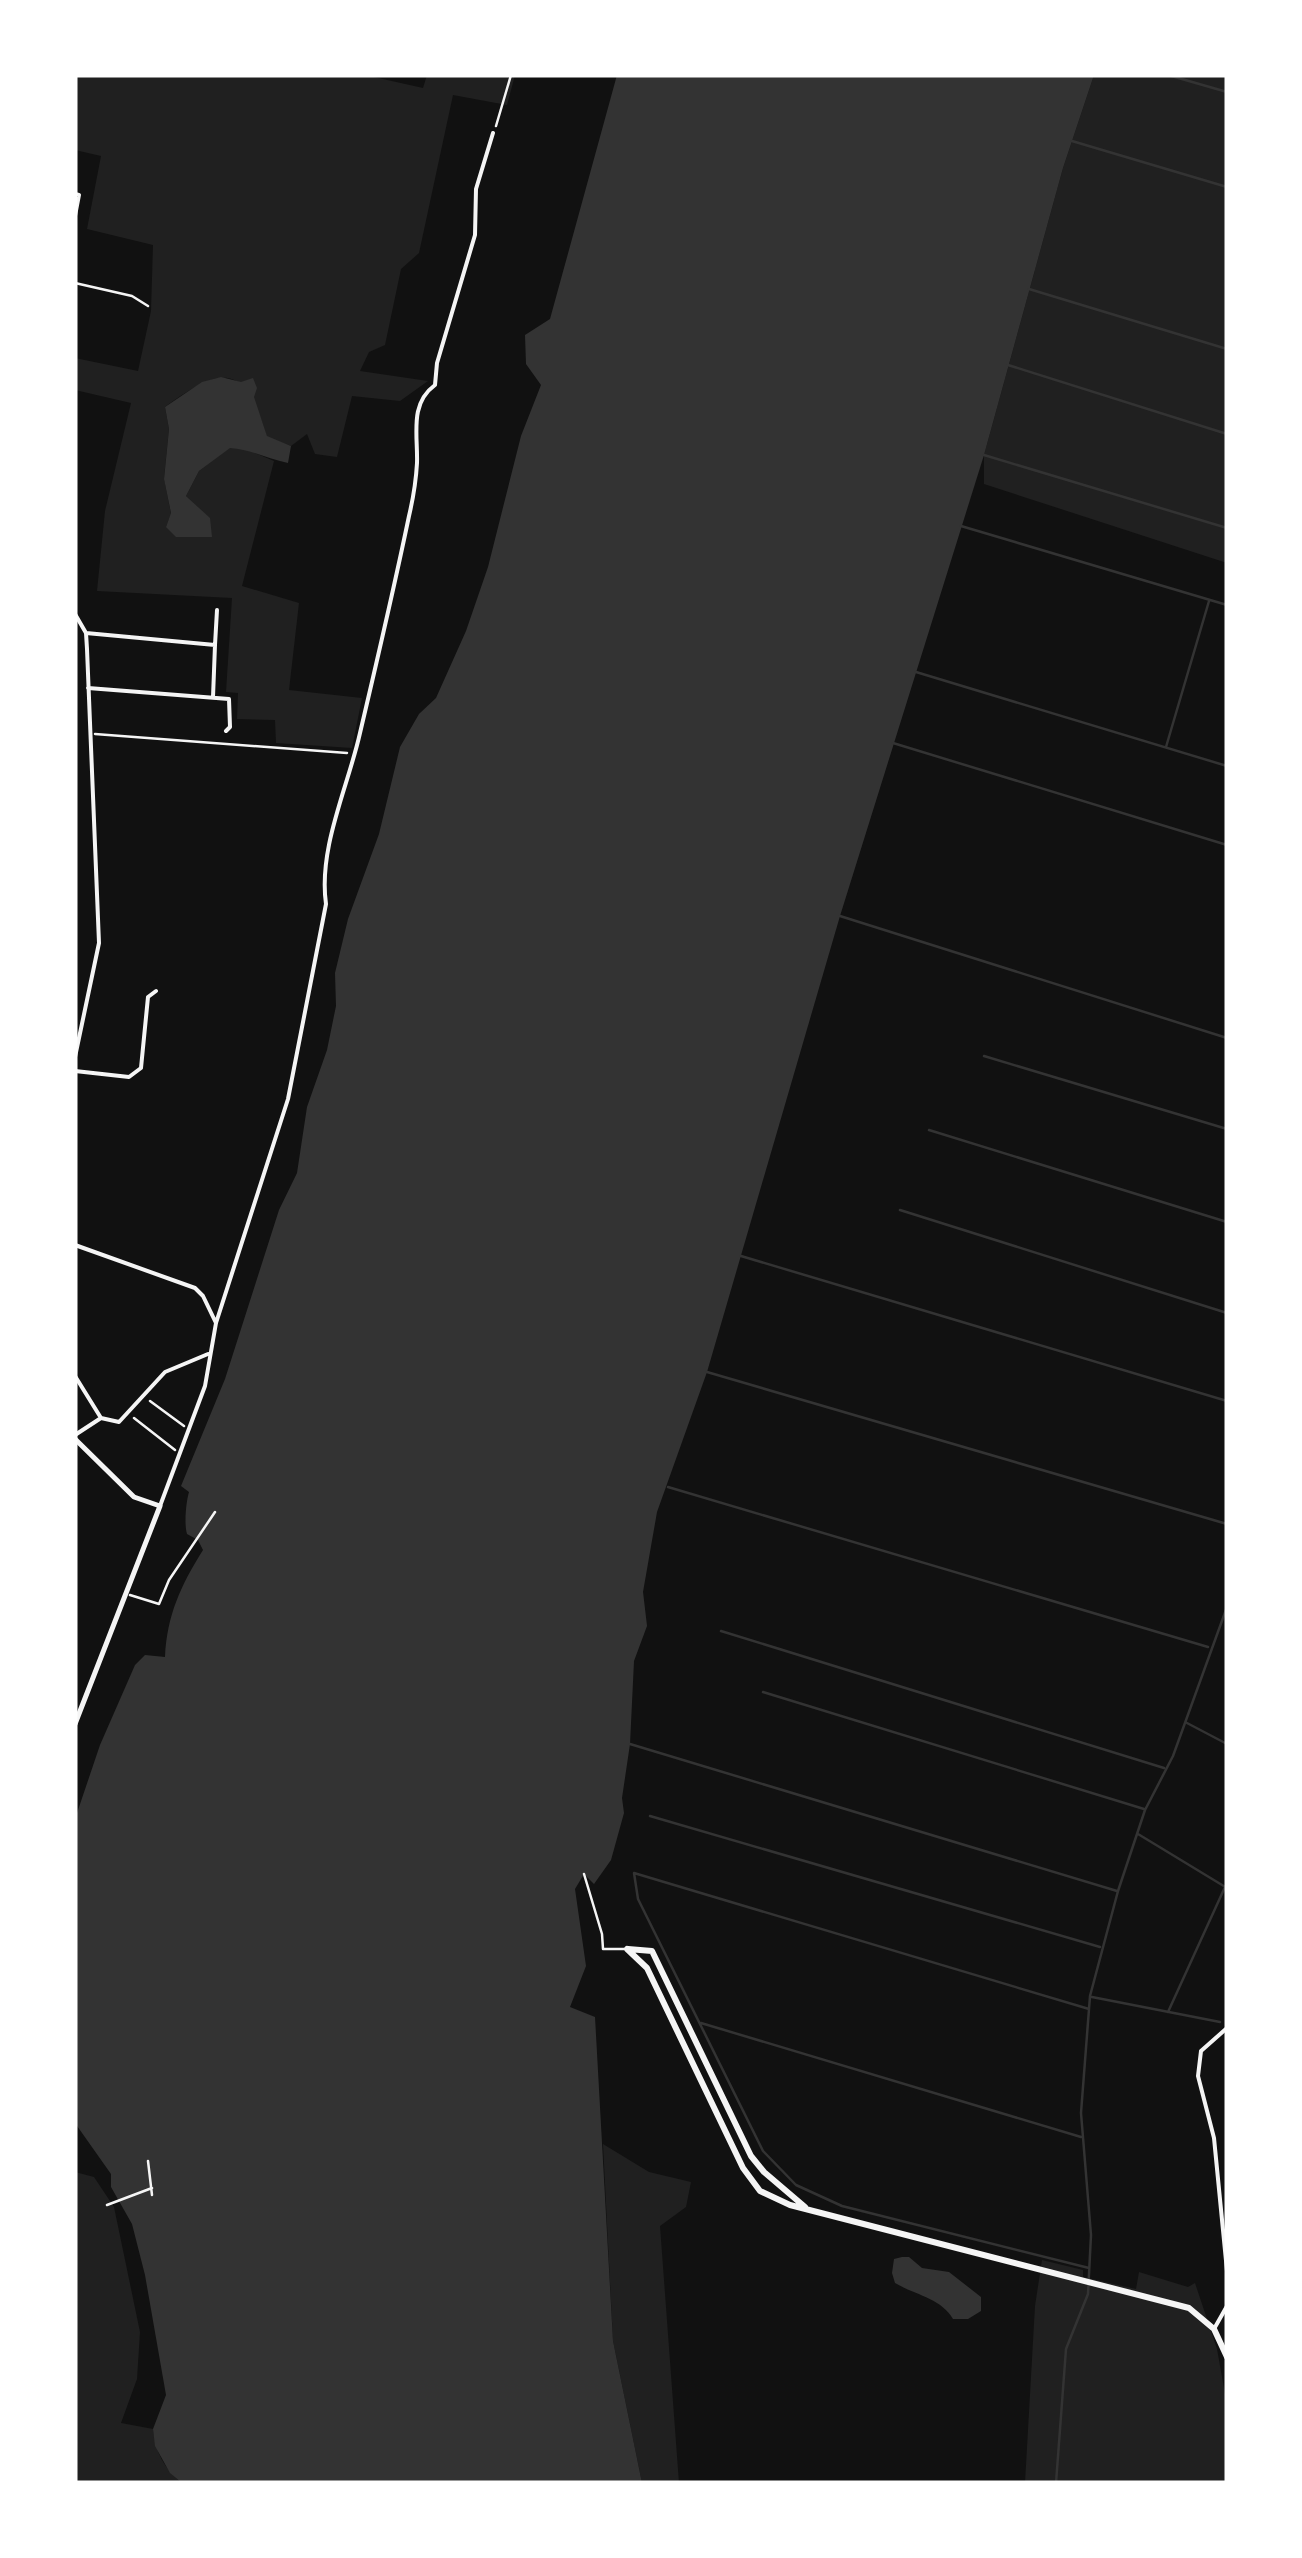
<svg xmlns="http://www.w3.org/2000/svg" width="1302" height="2558" viewBox="0 0 1302 2558" font-family="Signika,sans-serif">
<style>
.green{fill:#202020}
.water{fill:#333}
.lines{fill:none;stroke-linecap:round;stroke-linejoin:round}
.stream{stroke:#333;stroke-width:2.5}
.path{stroke:#f5f5f5;stroke-width:2.5}
.service{stroke:#f5f5f5;stroke-width:2.5}
.minor{stroke:#f5f5f5;stroke-width:4}
.tertiary{stroke:#f5f5f5;stroke-width:5}
.secondary{stroke:#f5f5f5;stroke-width:6}
</style>
<rect width="100%" height="100%" fill="#111"/>
<path class="green" d="M75 75H365L423 88 427 75H515L507 105 453 95 419 253 401 269 385 345 369 352 360 371 428 381 400 401 352 396 337 457 315 454 307 434 291 446 267 437C245 364 224 364 165 407L169 429 164 478 171 514 166 527 209 518 186 496 199 471 230 447 246 449 274 461 242 586 299 603 289 690 362 698 352 748 276 743 275 720 237 719 238 693 226 692 232 598 97 591 105 511 131 403 75 390V358L138 371 151 311 153 245 87 229 101 156 75 150Z
M1094 75H1227V563L984 484V455L1063 168Z
M603 2144 649 2172 691 2182 686 2207 660 2226 679 2483H642L613 2341Z
M75 2172 94 2177 114 2207 140 2332 137 2379 121 2423 153 2429C155 2451 164 2469 182 2483H75Z
M1042 2260 1083 2270V2277L1136 2289 1139 2272 1188 2287 1195 2283 1217 2349 1227 2405V2483H1025L1035 2306Z"/>
<path class="water" d="M617 75H1094L1063 168 984 455 840 916 707 1372 657 1512 643 1592 647 1626 634 1661 630 1744 622 1798 624 1813 611 1860 594 1884 584 1874 575 1889 586 1966 570 2007 595 2017 613 2341 642 2483H182L170 2473 155 2446 153 2429 166 2395 145 2275 132 2224 111 2187V2174L75 2123V1819L100 1745 135 1665 145 1655 165 1657C167 1615 181 1585 203 1550L198 1540 187 1534C184 1524 186 1502 189 1492L181 1486 225 1379 279 1210 297 1173 307 1107 327 1050 336 1006 335 973 348 919 379 834 400 747 419 714 436 698 466 631 488 567 521 436 541 385 526 364 525 335 550 319Z
M221 377 241 382 253 378 257 388 254 397 267 436 291 446 288 463C267 459 250 449 230 448L199 471 186 496 210 518 212 537H176L166 527 171 513 164 479 169 429 165 407 202 382Z
M902 2257H909L922 2268 949 2272 981 2297V2311L968 2319H953C941 2298 915 2295 895 2283L892 2273 894 2259Z"/>
<g class="lines">
<path class="stream" d="M1168 75 1227 92
M1072 141 1227 187
M1029 289 1227 349
M1008 365 1227 434
M984 455 1227 528
M961 526 1227 605
M916 672 1227 766
M893 743 1227 845
M1166 747 1209 601
M840 916 1227 1038
M984 1056 1227 1129
M929 1130 1227 1222
M900 1210 1227 1313
M741 1256 1227 1401
M707 1372 1227 1524
M668 1487 1208 1647
M721 1631 1164 1768
M763 1692 1144 1809
M1187 1723 1227 1744
M630 1744 1117 1891
M650 1816 1100 1947
M1138 1834 1227 1888
M1092 1997 1220 2022
M1089 2009 634 1873 638 1899 763 2151 796 2185 842 2206 1089 2268
M1168 2012 1225 1887
M701 2023 1081 2137
M1056 2483 1066 2349 1088 2294 1091 2235 1081 2113 1090 1996 1118 1891 1145 1810 1173 1756 1227 1607"/>
<path class="path" d="M496 126 511 75
M75 283 132 296 148 306
M95 734 347 753
M150 1401 184 1426
M134 1418 175 1450
M148 2161 152 2195
M107 2205 152 2188"/>
<path class="service" d="M130 1595 159 1604 169 1580 215 1512
M584 1874 602 1934 603 1949H624"/>
<path class="minor" d="M75 194 79 195 75 216
M75 614 86 633 87 649 99 943 75 1057
M86 633 215 645 213 697
M215 645 217 610
M88 688 229 699 230 727 226 731
M75 1071 129 1077 141 1068 148 997 156 991
M75 1245 195 1288 203 1296 216 1323
M75 1376 101 1418
M75 1435 101 1418 119 1422 165 1372 208 1354
M160 1506 205 1386 216 1323 288 1099 326 904C318 848 348 787 360 733 377 661 394 588 409 516 413 499 416 481 417 463 418 435 409 404 435 385L437 363 475 235 476 189 493 133
M1227 2028 1201 2051 1198 2076 1214 2138 1227 2271
M1214 2329 1227 2306"/>
<path class="tertiary" d="M75 1439 134 1497 160 1506 75 1724"/>
<path class="secondary" d="M627 1949 647 1968 743 2168 760 2191 790 2205 1189 2308 1214 2329 1227 2357
M628 1949 652 1951 751 2156 764 2172 805 2207"/>
</g>
<rect width="1302" height="2558" fill="none" stroke="#ffffff" stroke-width="155"/>
</svg>
